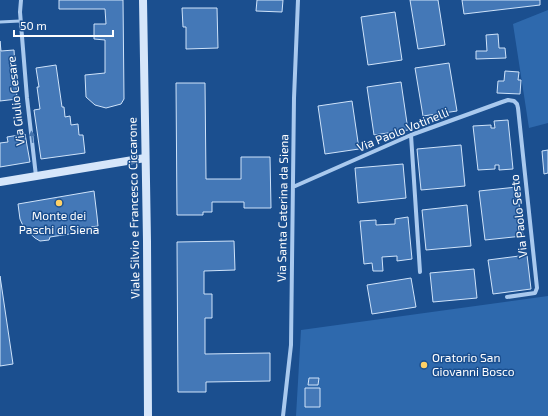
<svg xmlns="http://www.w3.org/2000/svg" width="548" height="416" viewBox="0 0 548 416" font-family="'Exo 2',sans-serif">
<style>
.green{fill:#2e69ad}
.building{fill:#4478b7;stroke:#cfe3fa}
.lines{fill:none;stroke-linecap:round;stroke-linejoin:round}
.lane{stroke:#a9c9ee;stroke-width:3}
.street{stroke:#a9c9ee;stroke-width:4}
.secondary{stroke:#d6e6fa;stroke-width:8}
.oneway{fill:#4674ac}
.poi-dot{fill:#ffd166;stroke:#1b4f8f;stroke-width:1.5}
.labels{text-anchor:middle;stroke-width:3;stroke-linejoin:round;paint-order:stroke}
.street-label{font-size:12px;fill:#fff;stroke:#1b4f8f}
.poi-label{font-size:12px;fill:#fff;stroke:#1b4f8f}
</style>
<rect width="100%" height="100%" fill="#1b4f8f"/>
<path class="green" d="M548 10V123L529 128 513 24Z
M548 296V416H296L301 330Z"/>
<path class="building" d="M59 0H123L124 99 121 104 106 108 95 105 86 97 85 75 105 73V40L94 39V24H106L105 9H59Z
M257 0H283L282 12 256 11Z
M410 0H438L445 45 418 49Z
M462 0H540V5L464 14Z
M182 8H217L218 48 186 49V27H183Z
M395 12 402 60 368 65 361 17Z
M498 34 499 48H505L506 58 476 59V51H487L486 35Z
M0 41 1 51 14 50 17 99 0 101Z
M449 63 457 111 423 116 415 68Z
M56 65 62 107H64L65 117 70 116 71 125 78 124 79 135H83L85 153 41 159 34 110 40 109 37 87H39L36 68Z
M505 71 519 72 518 80H521L520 94 497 93 498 81H504Z
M401 82 408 130 374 135 367 87Z
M176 83H205L206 179H241V157H270L271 208H244V202H212V212H203V215H177Z
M352 101 359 149 325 154 318 106Z
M508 120 513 169 499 170V165H495V169L478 170 473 126 491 125V128H495L494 121Z
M25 134 30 162 0 167V143L8 142 7 137Z
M461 145 465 186 421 190 417 149Z
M548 150V173L544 174 542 151Z
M403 164 406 198 358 203 355 168Z
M517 187 523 236 485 240 479 191Z
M94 191 97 216 98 226 91 227 89 231 50 237 49 240 40 241 35 238 24 228 20 219 18 204Z
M467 205 471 246 426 250 422 210Z
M408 217 412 259 397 261V256L382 257 383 271H373L372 263 364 264 360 221 376 220V225L395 224V219Z
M234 241 235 270 204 271V294H212V318H205V354L270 353V381L206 382V392H178L177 242Z
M527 255 531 289 493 294 488 260Z
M474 269 477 298 433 302 430 273Z
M0 276 13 364 0 366Z
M411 278 416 307 372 314 367 285Z
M309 378H319L318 385H308Z
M305 388H320V407H305Z"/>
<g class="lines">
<path class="lane" d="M0 22 20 21"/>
<path class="street" d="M21 0 20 12 27 98 36 176
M411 135 420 272
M293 187 411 135 502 102 508 100 514 101 517 104 518 108 537 288 535 293 507 297
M283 416 291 345 294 98 298 0"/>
<path class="secondary" d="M143 0 147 241 148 416
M0 182 145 158"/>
</g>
<defs><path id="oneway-solid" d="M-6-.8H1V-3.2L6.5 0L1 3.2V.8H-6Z"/></defs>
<use class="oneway" href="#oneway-solid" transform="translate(32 137) rotate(-97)"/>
<g class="poi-dot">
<circle cx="59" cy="203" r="4"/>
<circle cx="424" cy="365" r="4"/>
</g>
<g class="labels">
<g class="street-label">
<text transform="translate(16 101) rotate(-96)" y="4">Via Giulio Cesare</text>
<text transform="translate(403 130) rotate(-22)" y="4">Via Paolo Votinelli</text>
<text transform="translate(134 208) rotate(-91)" y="4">Viale Silvio e Francesco Ciccarone</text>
<text transform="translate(283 208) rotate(-89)" y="4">Via Santa Caterina da Siena</text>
<text transform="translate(519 216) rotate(-96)" y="4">Via Paolo Sesto</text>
</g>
<g class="poi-label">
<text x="59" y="220">Monte dei<tspan x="59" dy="14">Paschi di Siena</tspan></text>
<text x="432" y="362" text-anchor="start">Oratorio San<tspan x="432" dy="14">Giovanni Bosco</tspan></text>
</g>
</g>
<path d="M14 30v6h99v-6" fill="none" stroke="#ffffff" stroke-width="2"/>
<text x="20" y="30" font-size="12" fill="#ffffff" stroke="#1b4f8f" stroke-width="3" paint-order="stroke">50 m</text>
</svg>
